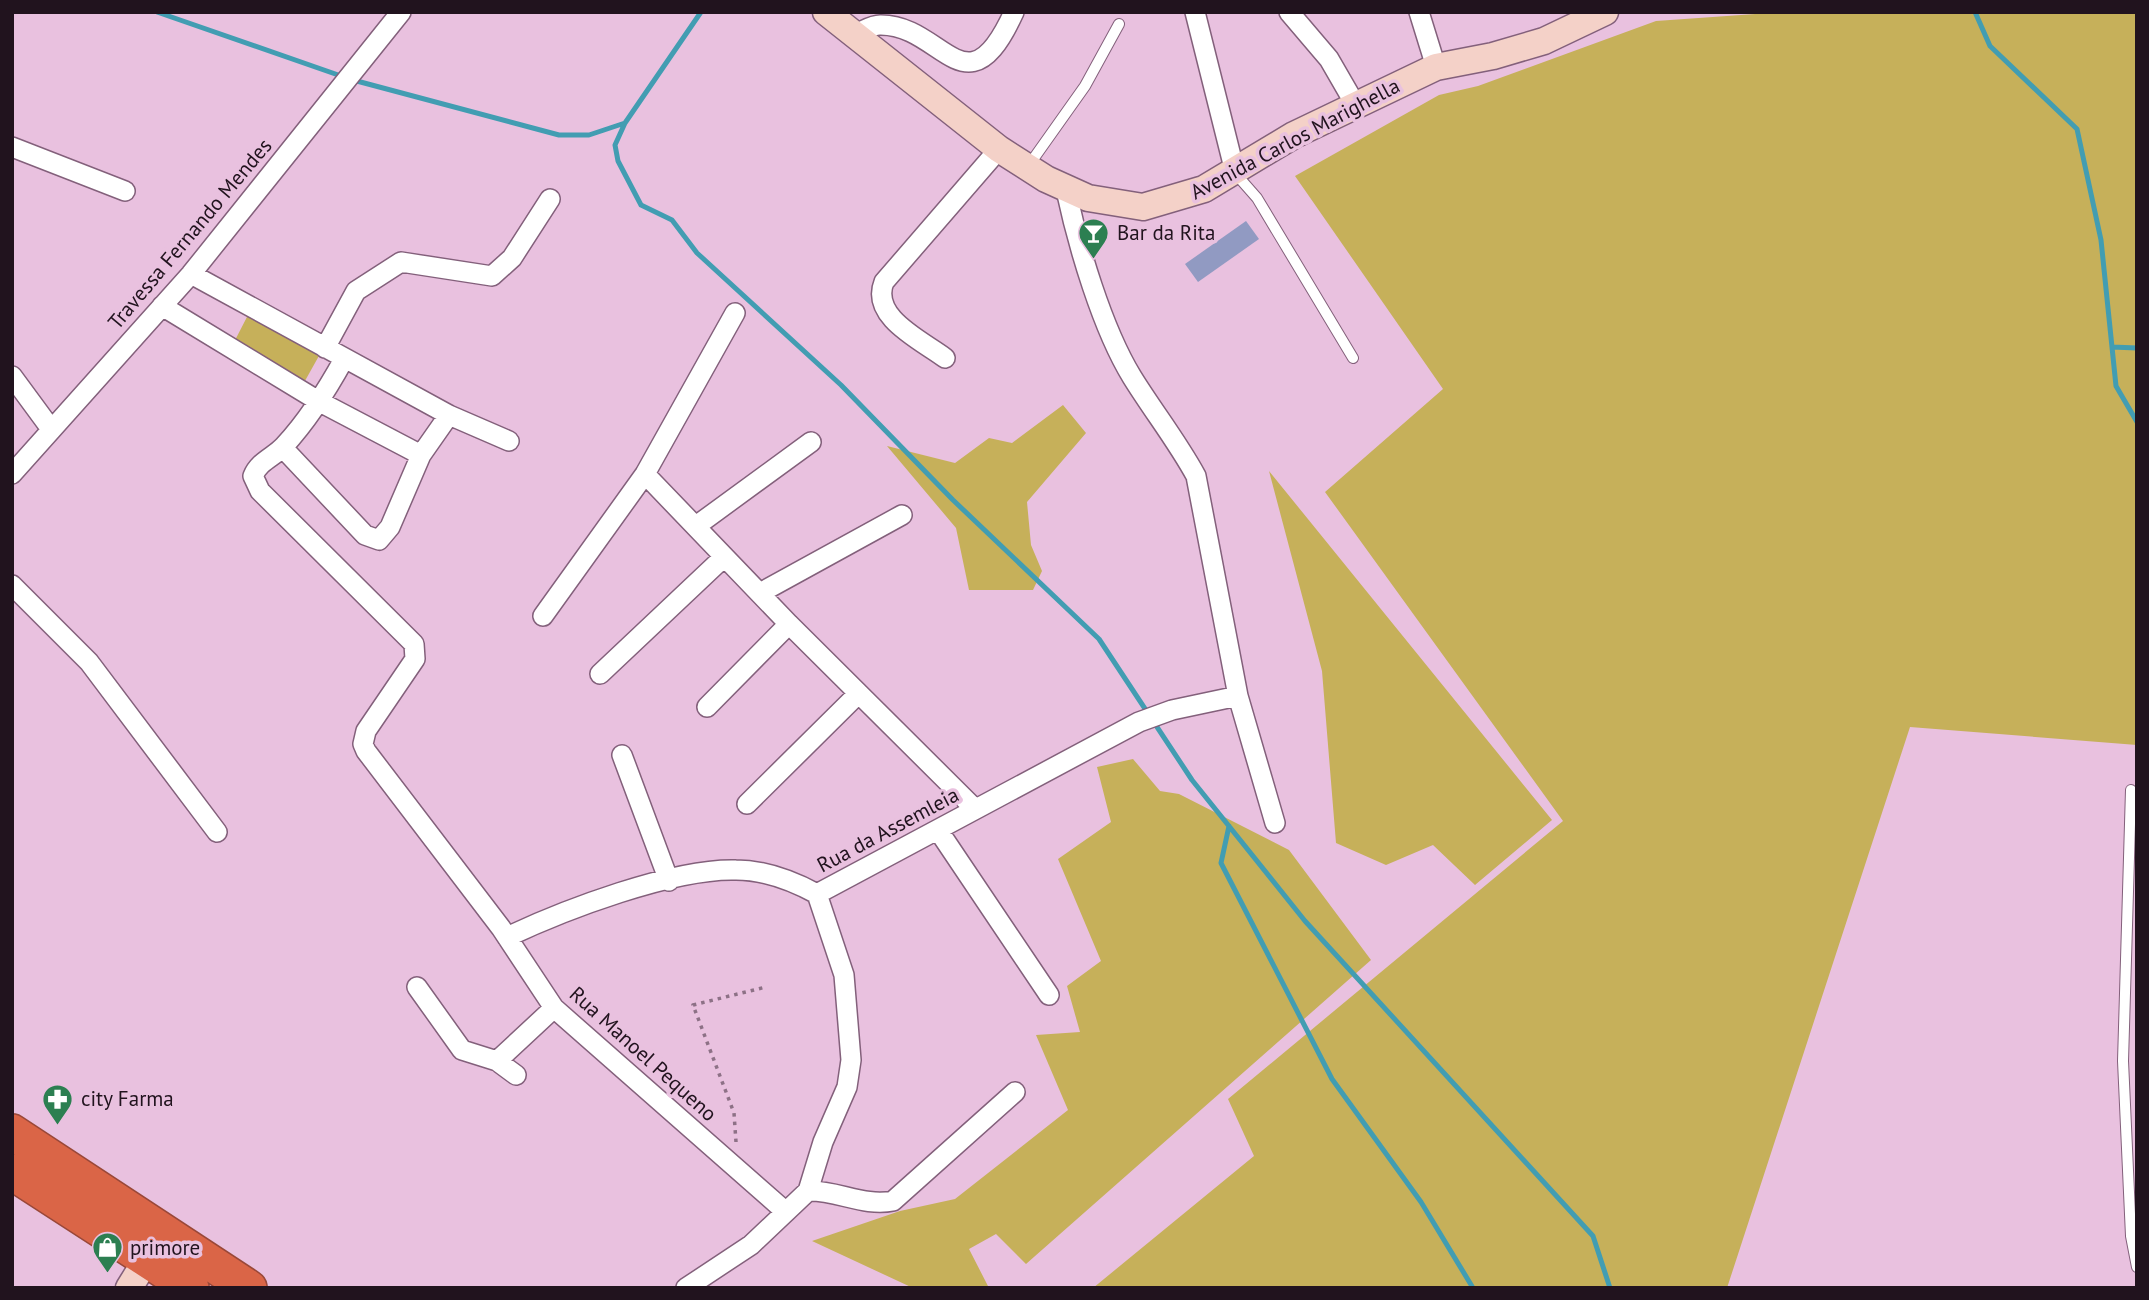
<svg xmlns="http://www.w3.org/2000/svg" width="2149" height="1300" viewBox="0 0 2149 1300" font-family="'PT Sans',sans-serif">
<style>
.green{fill:#c6b05a}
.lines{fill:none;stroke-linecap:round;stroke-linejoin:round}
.stream{stroke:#429db2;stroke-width:5}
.building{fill:#919ac2}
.lane-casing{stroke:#83607b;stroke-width:12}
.street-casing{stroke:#83607b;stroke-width:22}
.secondary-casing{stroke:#83607b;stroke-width:29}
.highway-casing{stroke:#994839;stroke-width:38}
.path{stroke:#8d7186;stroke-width:3.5;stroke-dasharray:3.5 5;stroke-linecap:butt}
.lane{stroke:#fff;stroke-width:10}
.street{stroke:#fff;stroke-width:19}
.secondary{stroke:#f4d1c8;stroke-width:26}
.highway{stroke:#da6547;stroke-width:35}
.labels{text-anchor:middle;stroke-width:7;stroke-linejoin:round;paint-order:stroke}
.street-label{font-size:21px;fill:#21131e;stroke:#e9c1df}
.poi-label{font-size:21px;fill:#21131e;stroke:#e9c1df;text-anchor:start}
</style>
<rect width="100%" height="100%" fill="#e9c1df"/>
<path class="green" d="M1784 12H2137V745L1910 727 1727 1288H1093L1254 1156 1228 1099 1563 821 1325 492 1443 389 1295 176 1439 95 1478 86 1656 21Z
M248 315 320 354 301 388 230 350Z
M1063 405 1086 433 1027 502 1031 545 1042 571 1033 590H969L956 528 887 446 955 463 989 438 1012 443Z
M1269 471 1552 820 1475 885 1433 845 1386 865 1336 843 1322 671Z
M1133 759 1160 791 1179 794 1289 850 1371 960 1026 1264 996 1234 969 1249 989 1288H913L812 1241 900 1211 955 1199 1068 1110 1036 1035 1080 1032 1067 986 1101 961 1058 859 1111 822 1097 767Z"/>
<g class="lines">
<path class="stream" d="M157 12 344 77
M701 12 625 123 615 145 618 161 641 205 672 220 697 253 841 385 953 500 1099 639 1192 780 1305 921 1593 1236 1610 1288
M1975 12 1990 46 2077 129 2101 240 2116 386 2137 422
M353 80 559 135H589L625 123
M2112 347 2137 348
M1229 826 1221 863 1332 1079 1421 1202 1473 1288"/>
</g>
<path class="building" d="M1246 221 1259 239 1198 282 1185 264Z"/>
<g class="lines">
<defs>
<path id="lane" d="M1029 165 1085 86 1119 24
M1235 173 1257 198 1353 358
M2131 790 2123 1061 2131 1236 2137 1267"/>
<path id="street" d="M1195 12 1235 172
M1289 12 1329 59 1355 104
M1419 12 1436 67
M855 34C863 31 872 25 880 25 943 24 966 117 1014 12
M12 147 125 191
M1066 190C1078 246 1102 328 1132 377 1153 411 1177 441 1196 476L1238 696 1275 823
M191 274 449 415 509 441
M162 306 320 402 421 455
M325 348 356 291 401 262 492 276 512 258 550 199
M945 358C921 340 870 317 884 282L999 149
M344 359C327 390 309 419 284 446 274 457 259 461 253 476L260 491 414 644 415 659 366 731 363 744 366 751 501 928 554 1008 786 1212
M12 376 51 429
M283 448 365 535 379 540 390 527 421 455 449 415
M12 474 191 274 401 12
M645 474 789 624 975 809
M696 526 811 442
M12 585 89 662 217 832
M760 593 902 515
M543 616 645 474 735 313
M600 674 724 557
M707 707 789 624
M622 755 669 881
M747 804 858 694
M938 830 1049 995
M817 894 1139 722 1172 710 1238 696
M507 937C564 910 674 868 736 870 764 870 793 881 817 894
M417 987 462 1050 497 1061
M516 1075 497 1061 554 1008
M808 1191C837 1190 864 1207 893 1201L1015 1092
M686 1288 751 1245 808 1191 823 1142 847 1087 851 1060 844 975 817 894"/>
<path id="secondary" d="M826 12 999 149 1046 179 1088 198 1143 207 1204 189 1294 135 1436 67 1493 56 1544 41 1605 12
M129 1288 147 1259"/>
<path id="highway" d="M12 1132 249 1288
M12 1172 191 1288"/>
</defs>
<use href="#lane" class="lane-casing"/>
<use href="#street" class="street-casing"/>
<use href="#secondary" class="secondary-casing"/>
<use href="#highway" class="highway-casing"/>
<path class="path" d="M736 1142 734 1113 693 1005 766 987"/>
<use href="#lane" class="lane"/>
<use href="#street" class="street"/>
<use href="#secondary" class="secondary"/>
<use href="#highway" class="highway"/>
</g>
<defs>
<symbol id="bar-pin" viewBox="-11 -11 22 30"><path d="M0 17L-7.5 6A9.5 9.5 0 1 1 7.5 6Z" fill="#2c7f51" stroke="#e9c1df"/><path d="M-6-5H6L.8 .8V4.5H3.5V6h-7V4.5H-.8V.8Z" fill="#fff"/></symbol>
<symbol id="pharmacy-pin" viewBox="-11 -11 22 30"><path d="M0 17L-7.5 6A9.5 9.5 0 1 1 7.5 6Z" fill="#2c7f51" stroke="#e9c1df"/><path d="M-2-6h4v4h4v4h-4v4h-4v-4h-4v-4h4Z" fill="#fff"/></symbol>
<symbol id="shop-pin" viewBox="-11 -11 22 30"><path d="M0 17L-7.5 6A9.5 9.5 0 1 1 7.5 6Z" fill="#2c7f51" stroke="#e9c1df"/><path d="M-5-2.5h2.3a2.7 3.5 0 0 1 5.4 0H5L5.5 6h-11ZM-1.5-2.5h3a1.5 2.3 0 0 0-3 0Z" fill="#fff"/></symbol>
</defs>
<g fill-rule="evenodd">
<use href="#bar-pin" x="1076" y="216" width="35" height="47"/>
<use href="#pharmacy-pin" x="40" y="1082" width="35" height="47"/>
<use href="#shop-pin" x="90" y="1230" width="35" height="47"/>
</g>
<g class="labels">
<g class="street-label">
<text transform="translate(1295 139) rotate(-28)" y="7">Avenida Carlos Marighella</text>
<text transform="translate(190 234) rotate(-50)" y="7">Travessa Fernando Mendes</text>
<text transform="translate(888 830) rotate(-28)" y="7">Rua da Assemleia</text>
<text transform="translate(643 1054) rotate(42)" y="7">Rua Manoel Pequeno</text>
</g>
<g class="poi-label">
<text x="1117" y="240">Bar da Rita</text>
<text x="81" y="1106">city Farma</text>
<text x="130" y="1255">primore</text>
</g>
</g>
<rect width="2149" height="1300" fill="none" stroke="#21131e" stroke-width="28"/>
</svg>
